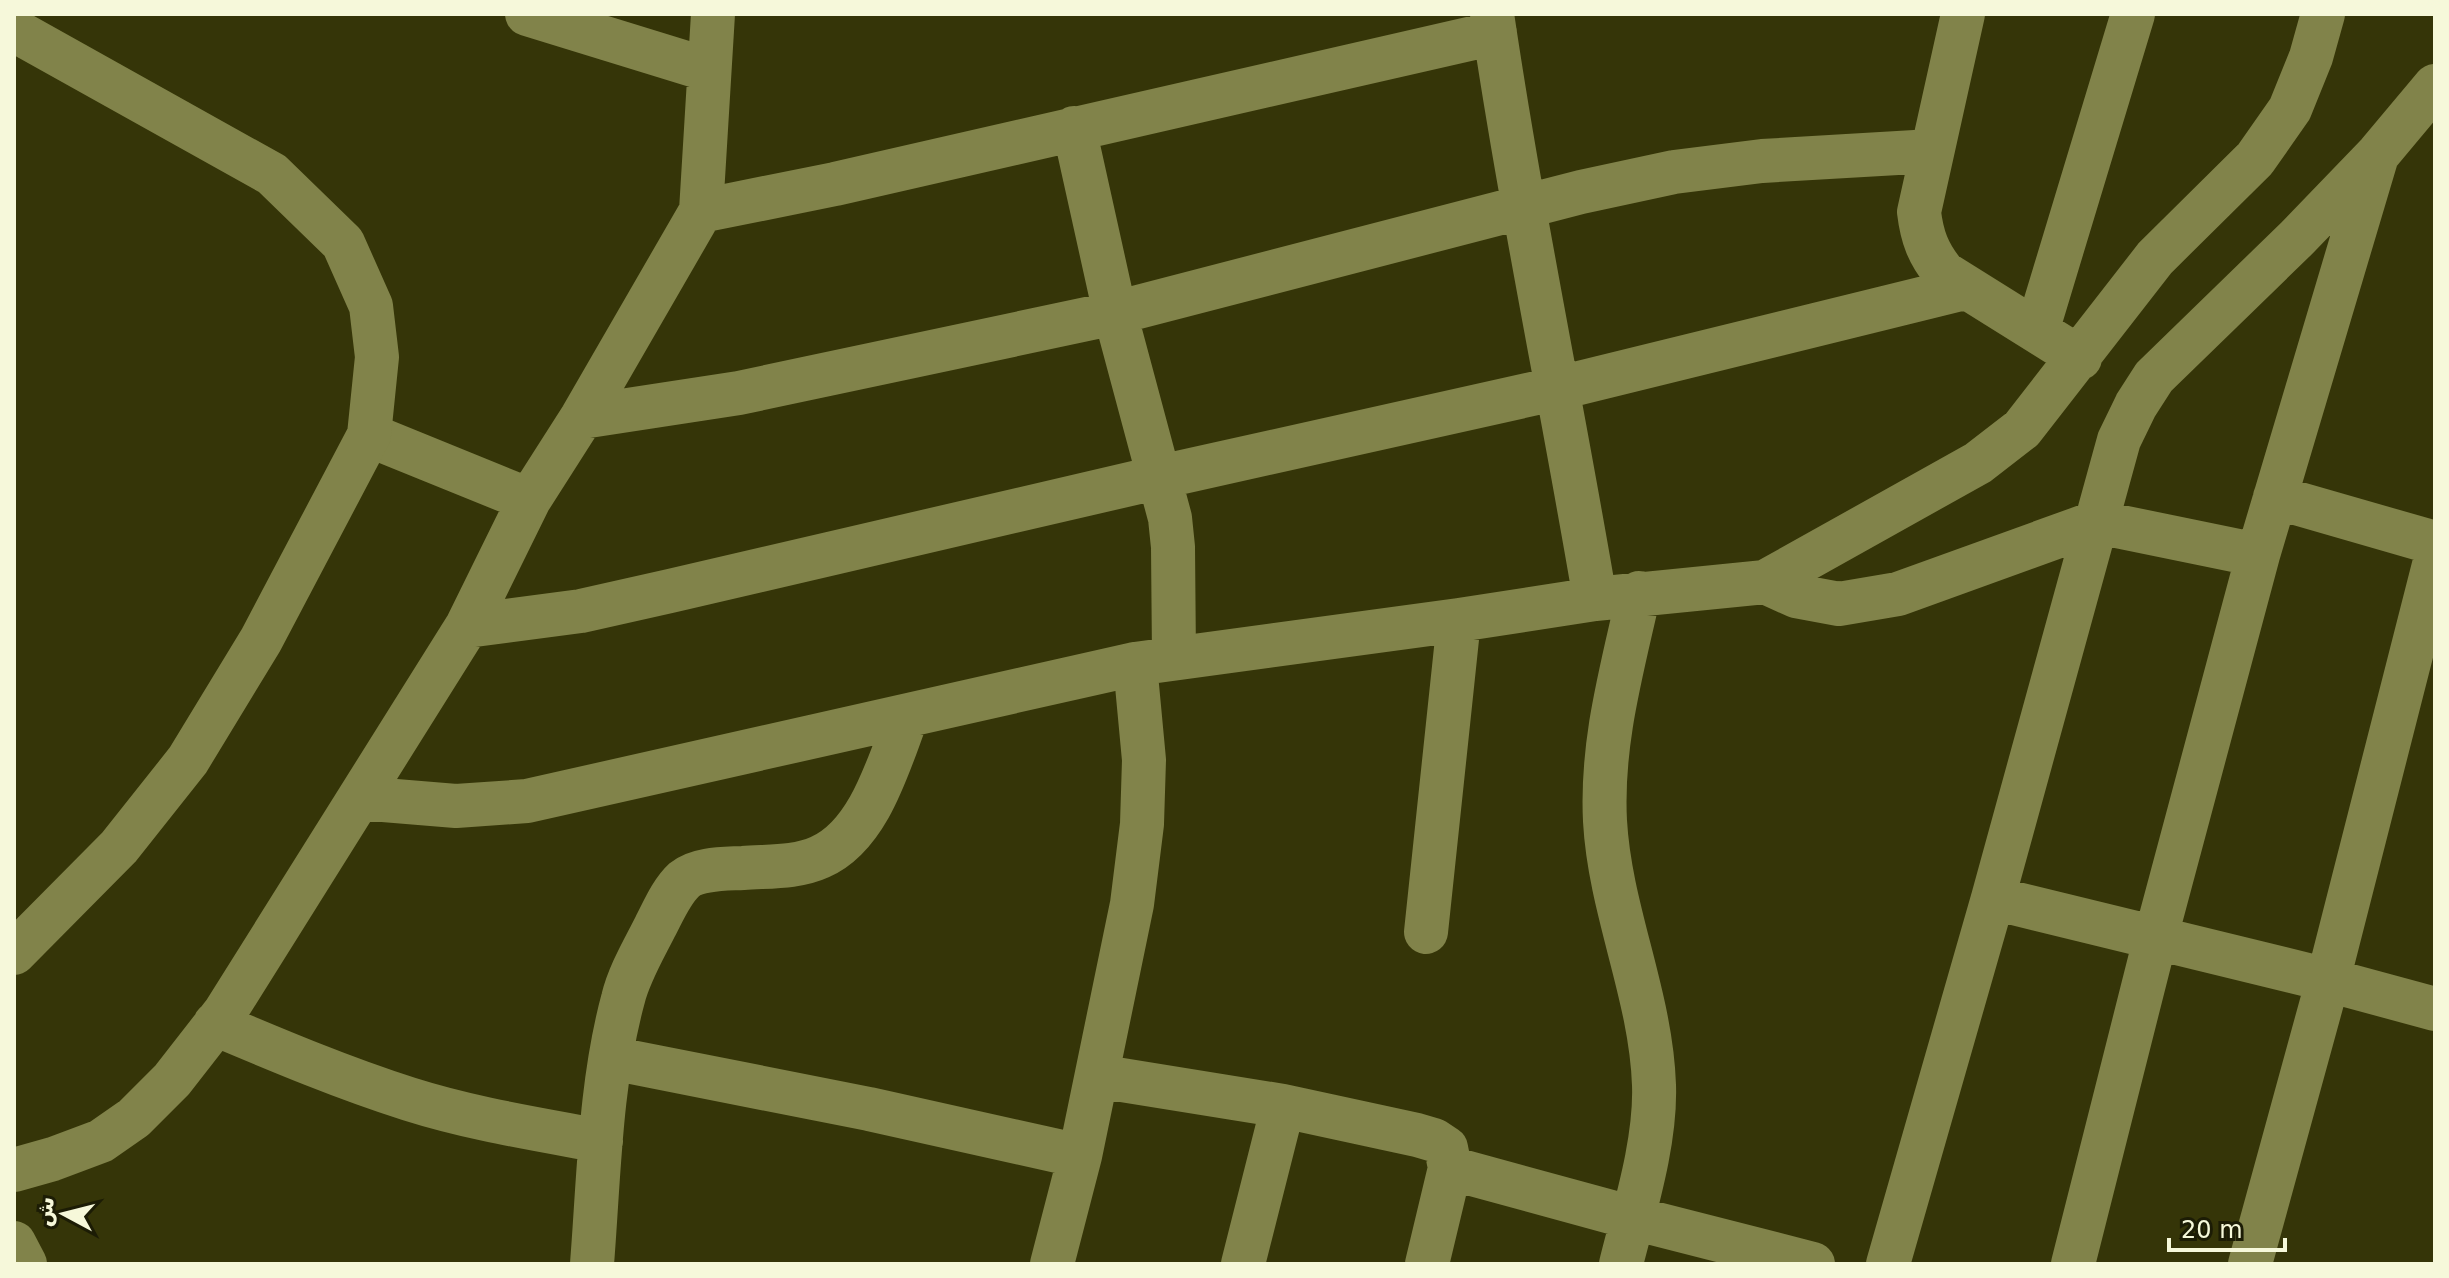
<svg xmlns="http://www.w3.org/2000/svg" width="2449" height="1278" viewBox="0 0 2449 1278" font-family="'DejaVu Sans',Cairo,sans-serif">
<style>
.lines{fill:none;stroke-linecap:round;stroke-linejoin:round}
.minor{stroke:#81834a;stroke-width:44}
.tertiary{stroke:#81834a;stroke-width:44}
</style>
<rect width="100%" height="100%" fill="#353508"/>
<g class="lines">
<path class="minor" d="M527 14 709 70
M1492 14C1521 210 1562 404 1595 599
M1963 14 1919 212C1922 237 1928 253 1944 273L2080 358
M1074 128 1115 313 1170 518 1173 547 1174 658
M701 211 713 14
M2037 331 2133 14
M582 417 739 393 1115 313 1581 192 1674 172 1762 161 1932 151
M369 435 529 500
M2275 497 2435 543
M1765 582 1796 596 1839 604 1898 594 2097 522 2258 555
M467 626 581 611 670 591 1160 477 1559 388 1965 288
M359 798 456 806 527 801 1135 664 1459 620 1595 599 1765 582 1978 463 2022 429 2155 258 2255 159 2290 109 2311 57 2323 14
M1993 898 2328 980 2435 1009
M1426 932 1459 620
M215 1024C279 1051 343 1078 409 1099 472 1119 537 1129 601 1141
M611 1058 869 1109 1080 1156
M1097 1076 1283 1106 1417 1135 1434 1140 1446 1148 1450 1168
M14 1170 53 1159 101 1141 134 1118 172 1080 225 1012 467 626 529 500 582 417 701 211 835 184 1495 33
M14 1243 25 1264
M592 1264C599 1176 600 1084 623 999 629 974 644 949 655 927 663 912 671 892 684 880 698 868 725 869 743 868 768 866 796 868 820 857 870 835 889 762 907 716
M1052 1264 1080 1156 1132 904 1142 824 1144 760 1135 664
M1243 1264 1283 1106
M1427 1264 1450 1168 1633 1218 1813 1264
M1621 1264C1635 1208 1656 1142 1654 1085 1651 995 1610 911 1605 821 1601 742 1622 670 1639 593
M1888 1264 1993 898 2119 440 2136 405 2154 377 2297 238 2378 154 2435 86
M2073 1264 2156 936 2258 555 2376 159
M2250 1264 2328 980 2435 561"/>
<path class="tertiary" d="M14 30 272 174 343 243 371 306 377 357 369 435 261 640 188 760 119 847 14 953"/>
</g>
<rect width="2449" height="1278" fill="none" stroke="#f6f8da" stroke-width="32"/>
<g transform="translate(64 1214) rotate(277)" stroke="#1c1c05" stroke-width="6" paint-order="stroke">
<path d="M0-6L14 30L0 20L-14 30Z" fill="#f6f8da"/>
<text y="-12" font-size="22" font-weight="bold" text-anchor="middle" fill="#f6f8da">ش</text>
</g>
<path d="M2169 1238v12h116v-12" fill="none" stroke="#f6f8da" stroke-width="4"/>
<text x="2181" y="1238" font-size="24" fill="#f6f8da" stroke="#1c1c05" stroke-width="6" paint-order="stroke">20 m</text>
</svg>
